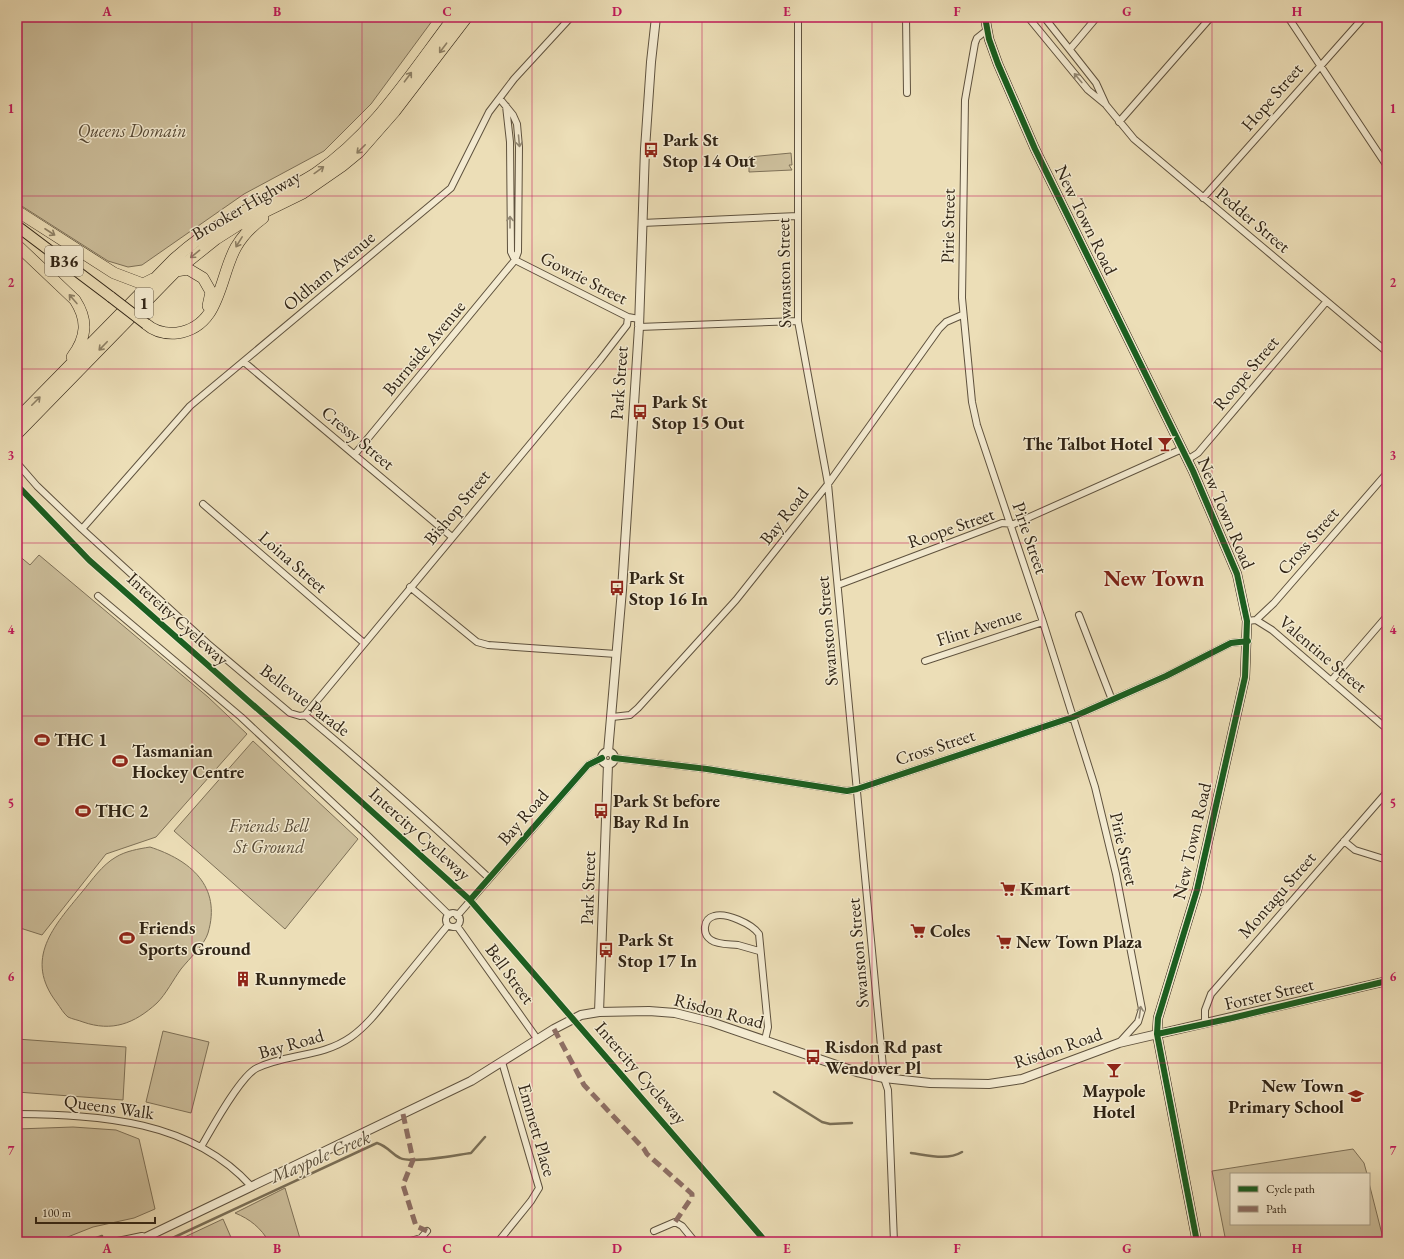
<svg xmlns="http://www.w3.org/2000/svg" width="1404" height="1259" viewBox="0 0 1404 1259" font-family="'EB Garamond',serif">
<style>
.green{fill:#ccbe9b;stroke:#7e7158}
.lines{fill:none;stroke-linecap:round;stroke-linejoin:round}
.stream{stroke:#7a6e55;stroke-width:2.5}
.minor-casing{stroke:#5f523e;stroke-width:8}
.tertiary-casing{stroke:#5f523e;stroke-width:10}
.secondary-casing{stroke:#302415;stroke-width:10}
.primary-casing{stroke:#302415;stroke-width:12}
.trunk-casing{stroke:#302415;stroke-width:12}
.minor{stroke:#f3ead0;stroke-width:6}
.tertiary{stroke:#f3ead0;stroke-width:8}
.secondary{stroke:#f3ead0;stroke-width:9}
.primary{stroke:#ecdeb7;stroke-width:10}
.trunk{stroke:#ecdeb7;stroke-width:11}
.primary-bridge-casing{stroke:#302415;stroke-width:12;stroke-linecap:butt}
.primary-bridge{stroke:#ecdeb7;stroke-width:10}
.quiet{stroke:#8d6e63;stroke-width:5;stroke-dasharray:10 5;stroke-linecap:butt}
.cycleway-casing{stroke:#f3ead0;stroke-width:8}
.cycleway{stroke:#1b5e20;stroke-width:6}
.oneway{stroke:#8e8166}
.oneway2{stroke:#928772}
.grid{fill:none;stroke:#c2185b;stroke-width:1;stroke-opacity:0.55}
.labels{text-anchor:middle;stroke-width:3;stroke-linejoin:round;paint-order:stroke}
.shield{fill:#f3ead0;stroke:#6a5f4d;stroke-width:1}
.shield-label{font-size:17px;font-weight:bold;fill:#302415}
.street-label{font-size:18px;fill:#302415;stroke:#f3ead0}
.park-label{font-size:18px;font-style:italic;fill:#574a36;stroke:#f3ead0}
.poi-label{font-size:18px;font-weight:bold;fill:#302415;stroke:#f3ead0;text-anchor:start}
.water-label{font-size:19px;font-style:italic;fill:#5b4f3a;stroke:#f3ead0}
.district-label{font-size:22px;font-weight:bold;fill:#7a1f14;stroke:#f3ead0}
.neatline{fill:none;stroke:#c2185b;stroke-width:1.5}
.grid-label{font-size:13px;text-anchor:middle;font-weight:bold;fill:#c2185b}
</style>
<rect width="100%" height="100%" fill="#ecdeb7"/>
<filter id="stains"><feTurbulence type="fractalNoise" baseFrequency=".005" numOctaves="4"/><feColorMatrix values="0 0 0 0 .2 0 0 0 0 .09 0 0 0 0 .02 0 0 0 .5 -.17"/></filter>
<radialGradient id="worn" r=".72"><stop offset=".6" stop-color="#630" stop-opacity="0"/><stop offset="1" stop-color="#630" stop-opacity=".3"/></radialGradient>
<path class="green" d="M17 17H435L371 104 324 151 244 194 142 265 128 267 108 261 17 203Z
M791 153 792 165H789L792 170 749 172V157Z
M17 554 30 565 39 555 208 697 247 734 156 837 106 854 42 935 17 927Z
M253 741 358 839 285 929 174 831Z
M150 847C190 860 222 886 208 933 205 944 189 959 181 969 173 980 166 994 157 1003 134 1024 112 1032 83 1022 78 1020 72 1019 68 1017 64 1014 60 1007 57 1003 23 959 54 926 82 892 92 880 102 865 116 857 126 851 138 849 150 847Z
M163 1031 209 1042 191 1113 146 1102Z
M17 1039 126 1047 123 1100 17 1092Z
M73 1127 116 1130 139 1139 155 1209 134 1218 93 1227 55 1242H19L17 1239V1129Z
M1353 1149 1364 1163 1367 1174H1231V1224H1369V1183L1384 1242H1226L1212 1171Z
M285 1188 301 1242H269C261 1228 250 1219 235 1213Z
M223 1219 233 1242H174Z"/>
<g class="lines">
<path class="stream" d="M774 1092 822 1122 830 1124 852 1123
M911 1153C927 1155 947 1161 962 1152
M85 1242 102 1236
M164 1242 377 1143C389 1147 391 1154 400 1158 412 1164 456 1155 471 1153L485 1137"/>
<defs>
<path id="minor" d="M798 17V321L828 484 884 1078 888 1090 894 1242
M906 17 907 93
M1028 17 1088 90 1105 104
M1044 17 1096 83 1106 105 1134 139 1387 352
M1288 17 1387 166
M987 30 977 38 975 43 965 100 962 298 972 402 977 425 1043 622 1095 787 1116 874 1142 1009 1138 1022 1119 1043
M1070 49 1097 17
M506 106 510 142 511 252 515 260
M1119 122 1211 17
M1203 198 1364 17
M642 223 798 216
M515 260 628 317 639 319
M639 327 798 321
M244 362 452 537
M355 454 515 260 518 252 519 147 517 124 513 115 500 99
M1187 460 1198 453 1326 302
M17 463 37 486 82 529 207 643 290 713 300 716 305 715C368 767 429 822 489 878
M203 504 364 643
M82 529 190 406 451 188 489 112 514 79 571 17
M838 585 1002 523 1014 524 1182 449
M410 587 477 642 488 645 616 654
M98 596 241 717 366 834 449 915
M1079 615 1112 700
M1256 620 1272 630 1387 729
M1247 621 1256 620 1274 603 1387 473
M925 661 1043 622
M1331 681 1387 616
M305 715 600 360 627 325 628 317
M612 717 630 715 638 708 736 600 828 484 939 329 946 322 962 315
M614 758 707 769 847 791 857 789 1073 717 1166 676 1231 643 1248 641
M1344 841 1355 850 1384 859
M446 920a7 7 0 1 1 14 0a7 7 0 1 1-14 0Z
M457 916 588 765 602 758
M457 926 538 1040
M759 951C752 949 745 947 738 945 730 944 718 945 711 940 702 934 703 919 714 916 726 912 752 924 759 934L768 1027 765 1040
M1205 1024V1010L1211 994 1387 792
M17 1114C101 1115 191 1120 251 1186
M201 1147C211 1130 240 1076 257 1068 288 1053 321 1058 351 1037 368 1025 381 1007 394 991 412 969 430 947 448 925
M654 1231 675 1222 682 1226 695 1242
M407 1242 421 1238 427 1231
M498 1242 531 1201 539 1188 502 1062"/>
<path id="tertiary" d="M602 758a6 6 0 1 1 12 0a6 6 0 1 1-12 0Z
M608 752 622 590 639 327 645 149 651 62 656 17
M599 1012 608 764
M118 1242 142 1237
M136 1242 471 1081 554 1029 581 1015 599 1012 649 1011 675 1013 711 1022 857 1072 884 1078 930 1083 989 1084 1022 1079 1119 1043 1387 981"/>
<path id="secondary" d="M985 17 989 39 998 64 1035 149 1193 471 1237 574 1247 621 1245 677 1197 890 1158 1018 1157 1034 1197 1242"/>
<path id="primary" d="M17 226 111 297"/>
<path id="trunk" d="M17 211 114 273 143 284 153 279
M17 245 75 300C88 320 87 337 72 357
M176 271 188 269 203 278 211 292 208 306
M146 324C155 332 165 334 177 333 221 327 219 277 236 247 243 235 252 226 263 218
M17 419 174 259C192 243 211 229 233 217 260 202 290 190 316 173 374 134 412 72 454 17
M17 434 176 271 216 239 238 225 303 193 342 166 359 152 395 111 467 17"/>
</defs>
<use href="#minor" class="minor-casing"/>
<use href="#tertiary" class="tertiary-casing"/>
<use href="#secondary" class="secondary-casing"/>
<use href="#primary" class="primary-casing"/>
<use href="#trunk" class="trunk-casing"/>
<use href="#minor" class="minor"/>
<use href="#tertiary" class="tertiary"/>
<use href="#secondary" class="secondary"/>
<use href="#primary" class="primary"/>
<use href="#trunk" class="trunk"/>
<defs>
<path id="primary-bridge" d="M111 297 146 324"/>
</defs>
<use href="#primary-bridge" class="primary-bridge-casing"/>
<use href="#primary-bridge" class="primary-bridge"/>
<path class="quiet" d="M554 1029 584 1085 644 1149 647 1154 692 1194V1197L675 1222
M403 1114 413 1160 403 1185 416 1226 427 1231"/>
<defs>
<path id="cycleway" d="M985 17 989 39 998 64 1035 149 1193 471 1237 574 1247 621 1245 677 1197 890 1158 1018 1157 1034 1197 1242
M17 485 89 560 296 743 470 900 766 1242
M614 758 707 769 847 791 857 789 1073 717 1166 676 1231 643 1248 641
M470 900 588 765 602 758
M1157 1034 1232 1018 1387 981"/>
</defs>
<use href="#cycleway" class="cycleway-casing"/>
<use href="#cycleway" class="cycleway"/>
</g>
<defs><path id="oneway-shaft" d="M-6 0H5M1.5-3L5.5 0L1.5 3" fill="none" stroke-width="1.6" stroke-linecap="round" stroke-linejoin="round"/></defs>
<g class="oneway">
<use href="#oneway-shaft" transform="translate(443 48) rotate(127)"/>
<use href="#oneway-shaft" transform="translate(408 77) rotate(-53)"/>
<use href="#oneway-shaft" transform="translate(361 149) rotate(135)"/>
<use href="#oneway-shaft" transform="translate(319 170) rotate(-36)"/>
<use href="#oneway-shaft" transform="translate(50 232) rotate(33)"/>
<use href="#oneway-shaft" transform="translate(239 242) rotate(122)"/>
<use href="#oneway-shaft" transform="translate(195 254) rotate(141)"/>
<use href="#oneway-shaft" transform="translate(73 299) rotate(-131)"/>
<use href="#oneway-shaft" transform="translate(103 346) rotate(134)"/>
<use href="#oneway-shaft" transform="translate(36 401) rotate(-45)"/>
</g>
<g class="oneway2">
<use href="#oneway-shaft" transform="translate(1078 78) rotate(-130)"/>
<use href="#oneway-shaft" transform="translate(519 141) rotate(85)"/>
<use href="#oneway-shaft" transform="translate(510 222) rotate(-90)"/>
<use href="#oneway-shaft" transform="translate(1140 1012) rotate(-82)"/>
</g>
<path class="grid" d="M192 17V1242M362 17V1242M532 17V1242M702 17V1242M872 17V1242M1042 17V1242M1212 17V1242M17 196H1387M17 369H1387M17 543H1387M17 716H1387M17 890H1387M17 1063H1387"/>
<defs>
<symbol id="bus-bare" viewBox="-9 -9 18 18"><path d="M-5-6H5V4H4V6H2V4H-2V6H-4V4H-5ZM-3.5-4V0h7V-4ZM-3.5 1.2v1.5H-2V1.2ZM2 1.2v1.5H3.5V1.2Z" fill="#8f2418" stroke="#f3ead0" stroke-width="2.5" paint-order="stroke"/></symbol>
<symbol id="bar-bare" viewBox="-9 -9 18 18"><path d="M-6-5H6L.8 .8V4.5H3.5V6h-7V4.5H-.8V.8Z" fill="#8f2418" stroke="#f3ead0" stroke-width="2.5" paint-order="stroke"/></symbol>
<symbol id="stadium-bare" viewBox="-9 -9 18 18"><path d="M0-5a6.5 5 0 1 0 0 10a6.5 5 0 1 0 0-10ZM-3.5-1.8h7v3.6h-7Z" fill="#8f2418" stroke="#f3ead0" stroke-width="2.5" paint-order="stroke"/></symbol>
<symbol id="supermarket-bare" viewBox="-9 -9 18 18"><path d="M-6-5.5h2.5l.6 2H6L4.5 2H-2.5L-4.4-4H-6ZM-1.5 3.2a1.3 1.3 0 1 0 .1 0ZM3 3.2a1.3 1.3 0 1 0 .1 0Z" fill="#8f2418" stroke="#f3ead0" stroke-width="2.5" paint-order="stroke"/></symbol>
<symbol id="building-bare" viewBox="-9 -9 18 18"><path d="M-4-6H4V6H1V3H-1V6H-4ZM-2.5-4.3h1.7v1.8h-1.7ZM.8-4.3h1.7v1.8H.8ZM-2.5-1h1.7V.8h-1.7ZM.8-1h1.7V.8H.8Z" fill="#8f2418" stroke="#f3ead0" stroke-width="2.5" paint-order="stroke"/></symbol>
<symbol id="school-bare" viewBox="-9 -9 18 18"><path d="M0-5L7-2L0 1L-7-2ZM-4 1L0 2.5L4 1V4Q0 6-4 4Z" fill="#8f2418" stroke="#f3ead0" stroke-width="2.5" paint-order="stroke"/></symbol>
</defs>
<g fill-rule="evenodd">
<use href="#bus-bare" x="640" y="139" width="22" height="22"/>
<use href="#bus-bare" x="629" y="401" width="22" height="22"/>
<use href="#bar-bare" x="1154" y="433" width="22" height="22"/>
<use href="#bus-bare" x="606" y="577" width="22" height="22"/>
<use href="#stadium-bare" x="31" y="729" width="22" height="22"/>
<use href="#stadium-bare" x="109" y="750" width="22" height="22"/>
<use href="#stadium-bare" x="72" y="800" width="22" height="22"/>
<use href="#bus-bare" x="590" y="800" width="22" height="22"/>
<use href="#supermarket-bare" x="997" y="878" width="22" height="22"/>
<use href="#supermarket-bare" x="907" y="920" width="22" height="22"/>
<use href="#stadium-bare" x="116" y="927" width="22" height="22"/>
<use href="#supermarket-bare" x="993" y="931" width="22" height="22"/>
<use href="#bus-bare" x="595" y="939" width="22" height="22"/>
<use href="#building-bare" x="232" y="968" width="22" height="22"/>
<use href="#bus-bare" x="802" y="1046" width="22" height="22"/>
<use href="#bar-bare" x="1103" y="1059" width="22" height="22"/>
<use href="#school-bare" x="1345" y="1085" width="22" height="22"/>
</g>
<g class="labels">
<g class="shield">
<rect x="45" y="246" width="38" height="30" rx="3"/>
<rect x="135" y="288" width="18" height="30" rx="3"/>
</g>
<g class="shield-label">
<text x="64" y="267">B36</text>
<text x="144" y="309">1</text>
</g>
<g class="street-label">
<text transform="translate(1272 97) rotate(-49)" y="6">Hope Street</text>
<text transform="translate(246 205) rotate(-30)" y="6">Brooker Highway</text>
<text transform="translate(1086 220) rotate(64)" y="6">New Town Road</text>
<text transform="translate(1253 220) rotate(40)" y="6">Pedder Street</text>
<text transform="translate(948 226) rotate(-89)" y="6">Pirie Street</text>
<text transform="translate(329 271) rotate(-40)" y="6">Oldham Avenue</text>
<text transform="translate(784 273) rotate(-91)" y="6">Swanston Street</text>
<text transform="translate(584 278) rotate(27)" y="6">Gowrie Street</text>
<text transform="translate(424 348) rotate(-50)" y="6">Burnside Avenue</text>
<text transform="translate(1246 373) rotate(-50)" y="6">Roope Street</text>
<text transform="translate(619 383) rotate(-86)" y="6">Park Street</text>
<text transform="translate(358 438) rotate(40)" y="6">Cressy Street</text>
<text transform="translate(457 507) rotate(-50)" y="6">Bishop Street</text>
<text transform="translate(1226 513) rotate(67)" y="6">New Town Road</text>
<text transform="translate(784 516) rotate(-52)" y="6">Bay Road</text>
<text transform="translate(951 528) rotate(-19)" y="6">Roope Street</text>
<text transform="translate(1030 538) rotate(71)" y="6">Pirie Street</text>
<text transform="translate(1308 541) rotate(-49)" y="6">Cross Street</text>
<text transform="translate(293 562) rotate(41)" y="6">Loina Street</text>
<text transform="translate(178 619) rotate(42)" y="6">Intercity Cycleway</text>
<text transform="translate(979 627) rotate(-18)" y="6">Flint Avenue</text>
<text transform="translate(827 631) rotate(-95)" y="6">Swanston Street</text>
<text transform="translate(1323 654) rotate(40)" y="6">Valentine Street</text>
<text transform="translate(305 700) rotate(37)" y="6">Bellevue Parade</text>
<text transform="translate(935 747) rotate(-18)" y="6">Cross Street</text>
<text transform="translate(523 817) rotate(-49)" y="6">Bay Road</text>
<text transform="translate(420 834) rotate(42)" y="6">Intercity Cycleway</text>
<text transform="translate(1192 841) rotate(-77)" y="6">New Town Road</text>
<text transform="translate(1124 849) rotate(77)" y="6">Pirie Street</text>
<text transform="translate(588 888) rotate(-88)" y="6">Park Street</text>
<text transform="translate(1277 895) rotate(-49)" y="6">Montagu Street</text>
<text transform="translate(858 953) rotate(-95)" y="6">Swanston Street</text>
<text transform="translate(510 974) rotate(54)" y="6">Bell Street</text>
<text transform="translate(1269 994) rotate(-13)" y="6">Forster Street</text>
<text transform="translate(719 1011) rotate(15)" y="6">Risdon Road</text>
<text transform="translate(291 1044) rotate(-16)" y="6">Bay Road</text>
<text transform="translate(1058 1048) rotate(-19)" y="6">Risdon Road</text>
<text transform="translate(641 1073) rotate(49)" y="6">Intercity Cycleway</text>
<text transform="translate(109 1107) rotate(8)" y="6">Queens Walk</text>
<text transform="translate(537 1130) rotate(74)" y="6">Emmett Place</text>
</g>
<g class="park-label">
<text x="132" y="137">Queens Domain</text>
<text x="269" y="832">Friends Bell<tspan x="269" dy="21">St Ground</tspan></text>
</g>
<g class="poi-label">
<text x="663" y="146">Park St<tspan x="663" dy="21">Stop 14 Out</tspan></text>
<text x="652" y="408">Park St<tspan x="652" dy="21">Stop 15 Out</tspan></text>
<text x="1153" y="450" text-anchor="end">The Talbot Hotel</text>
<text x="629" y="584">Park St<tspan x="629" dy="21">Stop 16 In</tspan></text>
<text x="54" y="746">THC 1</text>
<text x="132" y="757">Tasmanian<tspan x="132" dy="21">Hockey Centre</tspan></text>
<text x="613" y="807">Park St before<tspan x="613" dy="21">Bay Rd In</tspan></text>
<text x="95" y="817">THC 2</text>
<text x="1020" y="895">Kmart</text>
<text x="139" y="934">Friends<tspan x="139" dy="21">Sports Ground</tspan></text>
<text x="930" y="937">Coles</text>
<text x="618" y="946">Park St<tspan x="618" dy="21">Stop 17 In</tspan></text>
<text x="1016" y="948">New Town Plaza</text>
<text x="255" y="985">Runnymede</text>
<text x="825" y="1053">Risdon Rd past<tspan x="825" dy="21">Wendover Pl</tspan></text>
<text x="1344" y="1092" text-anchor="end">New Town<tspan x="1344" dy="21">Primary School</tspan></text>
<text x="1114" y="1097" text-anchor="middle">Maypole<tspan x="1114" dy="21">Hotel</tspan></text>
</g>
<g class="water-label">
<text transform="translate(320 1156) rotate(-23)" y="7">Maypole Creek</text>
</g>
<g class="district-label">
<text x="1154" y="586">New Town</text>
</g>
</g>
<rect width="1404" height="1259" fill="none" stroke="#ecdeb7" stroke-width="44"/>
<rect x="1230" y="1173" width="140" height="52" fill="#f3ead0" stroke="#a59b85"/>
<rect x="1238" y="1186" width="20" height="6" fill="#1b5e20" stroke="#a59b85"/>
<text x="1266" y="1193" font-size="12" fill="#302415">Cycle path</text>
<rect x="1238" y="1206" width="20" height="6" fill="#8d6e63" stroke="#a59b85"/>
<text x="1266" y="1213" font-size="12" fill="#302415">Path</text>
<path d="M36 1217v6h119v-6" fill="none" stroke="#302415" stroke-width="2"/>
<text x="42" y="1217" font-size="12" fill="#302415" stroke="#f3ead0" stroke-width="3" paint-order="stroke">100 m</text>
<rect x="22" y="22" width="1360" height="1215" class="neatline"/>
<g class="grid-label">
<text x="107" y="16">A</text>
<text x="277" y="16">B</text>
<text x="447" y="16">C</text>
<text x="617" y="16">D</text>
<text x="787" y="16">E</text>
<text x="957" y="16">F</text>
<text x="1127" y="16">G</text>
<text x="1297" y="16">H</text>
<text x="11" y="113">1</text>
<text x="1393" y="113">1</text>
<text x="11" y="287">2</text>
<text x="1393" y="287">2</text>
<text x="11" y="460">3</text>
<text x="1393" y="460">3</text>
<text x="11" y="634">4</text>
<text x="1393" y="634">4</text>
<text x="11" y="808">5</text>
<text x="1393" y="808">5</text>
<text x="11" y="981">6</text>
<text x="1393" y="981">6</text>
<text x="11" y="1155">7</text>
<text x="1393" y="1155">7</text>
<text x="107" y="1253">A</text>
<text x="277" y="1253">B</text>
<text x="447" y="1253">C</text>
<text x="617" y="1253">D</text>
<text x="787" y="1253">E</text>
<text x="957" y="1253">F</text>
<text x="1127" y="1253">G</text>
<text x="1297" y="1253">H</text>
</g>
<rect width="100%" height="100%" filter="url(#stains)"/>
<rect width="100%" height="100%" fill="url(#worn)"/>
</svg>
